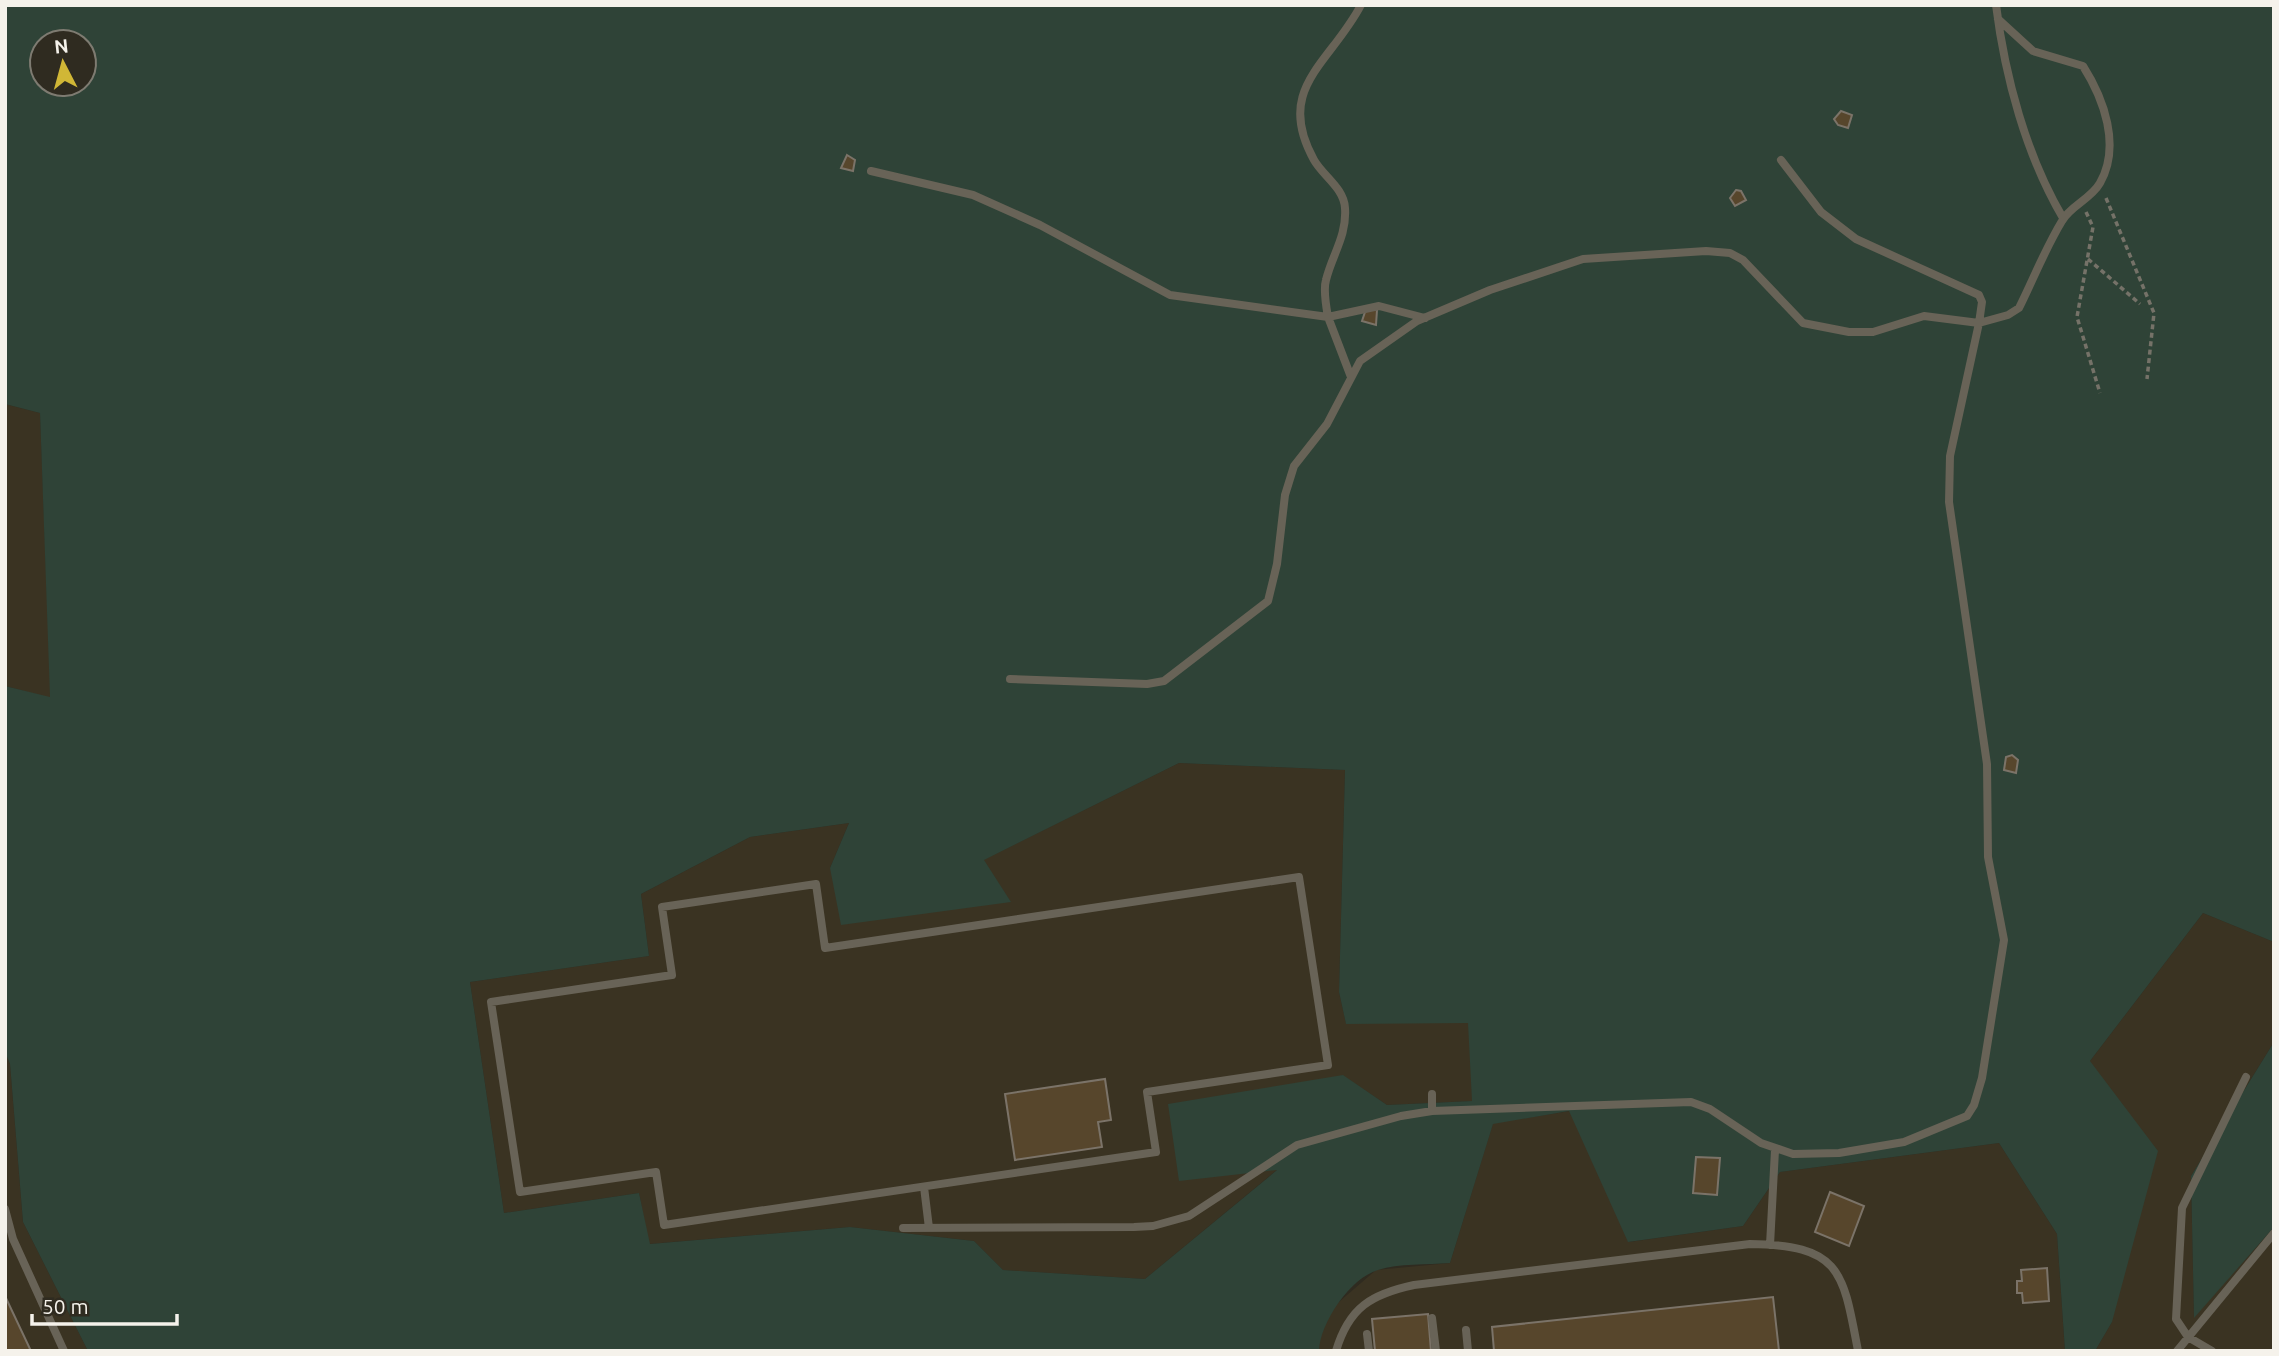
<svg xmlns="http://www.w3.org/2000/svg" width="2279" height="1356" viewBox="0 0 2279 1356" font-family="Ubuntu,sans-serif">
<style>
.built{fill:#3a3322}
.green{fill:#2f4337;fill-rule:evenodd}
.building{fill:#57462c;stroke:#7b7368;stroke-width:2}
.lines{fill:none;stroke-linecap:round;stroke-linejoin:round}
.path{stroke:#757268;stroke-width:3.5;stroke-dasharray:5 3.5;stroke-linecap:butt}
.lane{stroke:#686357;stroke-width:8}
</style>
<rect width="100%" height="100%" fill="#2f2b20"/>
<path class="built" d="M5 404 40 413 51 698 5 686Z
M1179 763 1345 770 1339 992 1346 1023H1469L1473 1101 1387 1105 1342 1075 1278 1169 1145 1279 1003 1270 974 1241 850 1227 649 1244 639 1193 504 1213 470 982 649 956 641 894 750 837 849 823 830 868 1010 901 983 860Z
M2203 913 2274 942V1042L2191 1176 2194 1317 2274 1227V1351H2095L2112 1322 2090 1061Z
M5 1052 10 1064 23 1222 88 1351H5Z
M1570 1111 1629 1242 1743 1226 1780 1172 1999 1143 2057 1234 2065 1351H1319V1341L1332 1308 1376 1270 1450 1263 1493 1123Z"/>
<path class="green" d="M5 5H2274V942L2203 913 2090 1061 2158 1151 2112 1322 2095 1351H2065L2057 1234 1999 1143 1780 1172 1743 1226 1628 1242 1569 1111 1493 1124 1450 1263C1427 1265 1399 1263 1378 1270 1350 1278 1320 1323 1319 1351H88L23 1222 10 1064 5 1052V686L50 697 40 413 5 404ZM42 42H84V84H42ZM1179 763 1345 770 1339 992 1346 1024 1468 1023 1472 1101 1387 1105 1343 1075 1168 1104 1179 1181 1277 1170 1145 1279 1003 1270 974 1241 850 1227 650 1244 639 1193 504 1213 470 982 649 956 641 894 750 837 849 823 830 868 841 925 1011 902 984 860Z
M2274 1042V1227L2194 1318 2191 1176Z"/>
<path class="building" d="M1841 111 1852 115 1848 128 1838 125 1834 119Z
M847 155 855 160 853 171 841 168Z
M1736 190 1741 191 1746 200 1735 206 1730 198Z
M1370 309 1377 310 1376 325 1362 321 1365 312Z
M2012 755 2018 760 2016 773 2004 770 2006 757Z
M1105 1079 1111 1120 1098 1122 1102 1147 1015 1160 1005 1094Z
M1696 1157 1720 1158 1717 1195 1693 1193Z
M1830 1192 1864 1206 1849 1246 1815 1232Z
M2047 1268 2049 1301 2023 1303 2022 1293H2017V1281H2022L2021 1270Z
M5 1296 31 1351H5Z
M1773 1297 1779 1351H1494L1492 1327Z
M1428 1314 1431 1351H1375L1372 1319Z"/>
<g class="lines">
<path class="path" d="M2106 198 2154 313 2147 379
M2086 212 2093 227 2077 317 2100 393
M2088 259 2140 304"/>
<path class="lane" d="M1996 5C2005 77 2026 155 2063 218
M871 171 973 195 1040 225 1170 295 1328 317C1326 306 1323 290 1326 280 1332 255 1347 236 1345 208 1344 188 1323 176 1314 160 1274 88 1330 64 1361 5
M1351 377 1328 317 1379 306 1425 318
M1010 679 1147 684 1164 681 1268 601 1277 564 1285 495 1294 466 1327 424 1360 361 1417 321 1490 290 1583 259 1706 251 1730 253 1743 260 1803 323 1849 332H1873L1924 316 1979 323 1982 302 1979 295 1856 239 1821 212 1781 160
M1299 877 1328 1065 1147 1092 1156 1152 664 1225 656 1172 520 1192 491 1002 672 975 662 907 816 884 825 948Z
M1432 1111V1094
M924 1187 929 1228
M5 1209 13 1239 64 1351
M903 1228 1134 1227 1153 1226 1189 1216 1297 1145 1401 1116 1432 1111 1691 1102 1710 1109 1761 1143 1793 1154 1839 1153 1904 1142 1967 1116 1974 1105 1982 1078 2004 940 1988 857 1987 764 1949 502 1950 456 1979 323 2008 315 2019 308C2033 280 2045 249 2062 221 2070 206 2091 199 2100 183 2121 146 2104 99 2083 66L2033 51 1998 19
M1770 1245 1775 1150
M1432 1318 1436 1351
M1466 1330 1468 1351
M1367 1334 1369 1351
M1336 1351C1349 1307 1372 1294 1414 1285L1750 1244C1841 1245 1843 1271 1858 1351
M2177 1351 2274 1233
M2212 1351 2188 1337 2176 1319 2182 1208 2246 1077"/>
</g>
<rect width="2279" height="1356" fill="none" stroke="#f5f2eb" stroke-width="14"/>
<g transform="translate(63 63) rotate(354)"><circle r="33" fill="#2f2b20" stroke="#7e7b71" stroke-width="2"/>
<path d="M0-5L12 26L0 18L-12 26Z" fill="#d1b736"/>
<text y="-10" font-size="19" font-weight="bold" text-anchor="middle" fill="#f5f2eb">N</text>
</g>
<path d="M32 1314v10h145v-10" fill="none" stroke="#f5f2eb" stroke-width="3.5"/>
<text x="42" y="1314" font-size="21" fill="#f5f2eb" stroke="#2f2b20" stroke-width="5" paint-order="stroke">50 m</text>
</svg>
